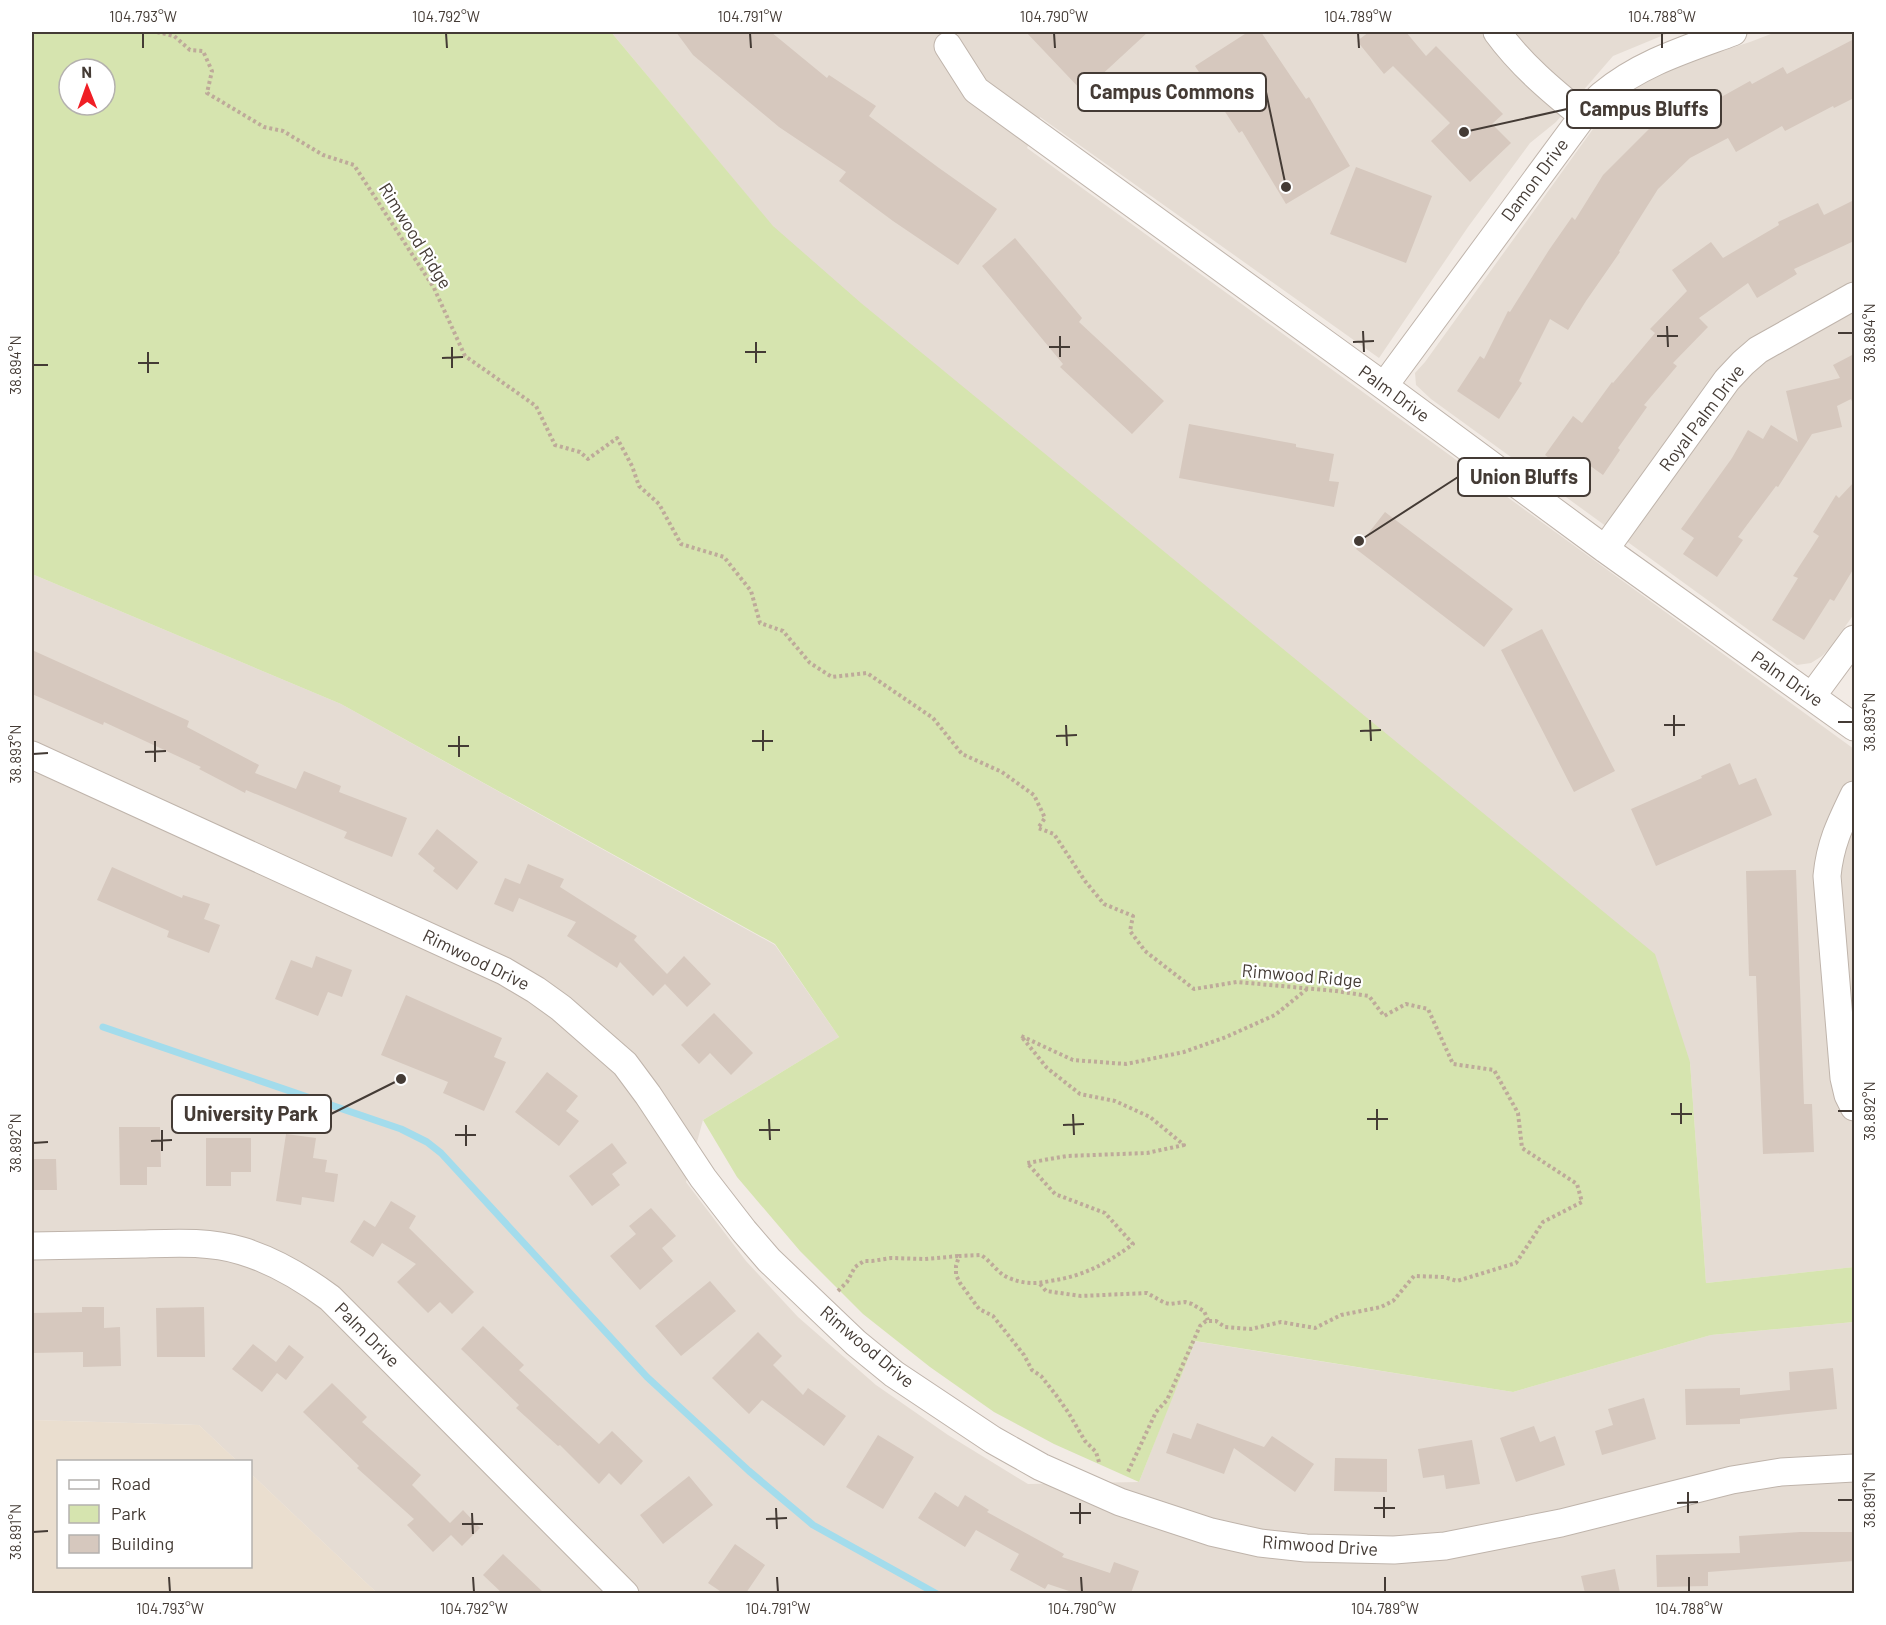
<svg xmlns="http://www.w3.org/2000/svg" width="1886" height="1625" viewBox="0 0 1886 1625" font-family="Barlow,sans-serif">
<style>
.residential{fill:#e5dcd3}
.education{fill:#eadecf}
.green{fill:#d6e4af;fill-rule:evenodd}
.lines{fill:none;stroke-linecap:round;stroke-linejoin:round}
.stream{stroke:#a3dcec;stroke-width:7}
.building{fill:#d6c8be}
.street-casing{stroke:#bfb4ab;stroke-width:29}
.path{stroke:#beaa9a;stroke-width:4;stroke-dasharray:3 3;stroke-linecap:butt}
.street{stroke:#fff;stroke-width:27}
.ticks{fill:none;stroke:#443b35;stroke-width:2}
.labels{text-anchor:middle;stroke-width:4.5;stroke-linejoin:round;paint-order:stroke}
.street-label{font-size:18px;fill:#443b35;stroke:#fff}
.leader{fill:none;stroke:#443b35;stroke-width:2}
.callout-dot{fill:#443b35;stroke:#fff;stroke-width:2}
.callout{fill:#fff;stroke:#443b35;stroke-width:2}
.callout-label{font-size:20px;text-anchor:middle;font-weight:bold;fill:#443b35}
.neatline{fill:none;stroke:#443b35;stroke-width:2}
.ticks-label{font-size:15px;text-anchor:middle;fill:#443b35}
</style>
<rect width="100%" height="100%" fill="#f2ebe5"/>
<path class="residential" d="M611 32H1671L1613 56 1556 122 1530 143 1468 227 1379 358 1040 117 1027 148 1854 749V1267L1706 1283 1690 1062 895 332 784 240Z
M1776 32H1854V614L1830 648 1822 656 1811 663 1797 665 1431 399 1416 385 1415 373 1425 362 1598 122 1617 103 1646 81 1676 66 1750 42Z
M32 574 341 704 775 945 839 1037 703 1120 686 1182 746 1261 798 1317 876 1385 948 1435 1028 1484 1139 1482 1194 1341 1513 1392 1711 1335 1854 1322V1593H377L251 1474 250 1462 237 1461 199 1425 32 1420Z"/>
<path class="education" d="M32 1420 199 1425 237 1461 58 1462V1566H250L251 1474 377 1593H32Z"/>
<path class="green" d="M32 32H611L773 226 861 303 1655 954 1690 1062 1706 1283 1854 1267V1322L1711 1335 1513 1392 1195 1341 1139 1482 1054 1444 994 1412 930 1367 863 1314 800 1251 737 1177 703 1120 839 1037 775 944 341 704 32 574ZM69 69H105V105H69Z"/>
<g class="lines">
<path class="stream" d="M103 1027 401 1129 427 1142 441 1153 647 1377 749 1471 813 1525 937 1594"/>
</g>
<path class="building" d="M676 32H771L827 78 829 75 876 106 869 116 939 168 997 209 958 265 893 221 839 181 846 172 779 127 693 55Z
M1026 32H1148L1083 92Z
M1248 32H1261L1306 99 1309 97 1350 166 1286 204 1242 131 1239 133 1195 66Z
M1369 32H1406L1426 56 1436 46 1503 114 1492 124 1511 143 1470 182 1431 141 1450 123 1393 66 1384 74 1357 41Z
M1854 39V98L1834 108 1833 106 1785 131 1782 126 1736 152 1728 138 1690 158 1658 189 1619 251 1620 252 1586 301 1568 330 1550 319 1519 381 1522 383 1499 419 1457 391 1480 356 1484 359 1508 311 1510 312 1549 250 1572 217 1575 220 1603 175 1651 127 1686 108 1689 115 1750 81 1752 84 1783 67 1787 74Z
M1356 167 1432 196 1406 263 1330 234Z
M1854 200V241L1794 269 1797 274 1757 298 1748 283 1699 318 1708 327 1673 363 1677 366 1644 405 1647 407 1618 448 1620 450 1603 475 1589 465 1579 479 1545 455 1573 416 1582 423 1612 382 1613 383 1655 333 1650 329 1687 291 1672 270 1711 242 1723 258 1779 225 1778 222 1818 203 1824 215Z
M1015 238 1082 318 1079 322 1164 401 1132 434 1060 367 1063 364 982 266Z
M1854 354V406L1851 399 1837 406 1842 427 1812 434 1778 487 1776 486 1738 537 1743 540 1717 577 1683 554 1694 538 1681 529 1732 458 1748 430 1763 439 1771 425 1798 442 1786 391 1840 378 1833 365Z
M1189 424 1296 444V447L1334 454 1329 481 1339 482 1334 507 1179 478Z
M1854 482V568L1834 601 1830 599 1804 640 1772 620 1798 578 1793 576 1819 536 1813 532 1836 495 1839 498Z
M1385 512 1513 609 1484 647 1356 549Z
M1542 629 1615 771 1574 792 1501 650Z
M32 650 189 721 187 727 259 765 255 773 296 789 304 771 341 786 339 792 407 818 392 857 344 838 347 832 246 790 245 793 199 769 201 767 104 722 103 725 32 694Z
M1730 763 1739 785 1756 778 1772 815 1656 866 1631 809 1702 778 1701 776Z
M437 829 478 862 457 890 433 871 435 868 418 854Z
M528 864 564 879 560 887 637 936 634 940 667 974 684 956 711 984 687 1007 665 984 653 996 620 962 617 968 567 936 576 922 519 898 513 912 494 904 505 878 520 884Z
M112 867 182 898 183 895 210 904 204 919 220 925 209 953 167 937 169 931 97 900Z
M1796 870 1804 1104H1812L1814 1152 1763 1154 1756 976H1749L1746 871Z
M316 956 352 970 342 997 328 992 318 1016 275 999 291 960 312 968Z
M406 995 502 1038 494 1057 506 1062 484 1111 443 1093 448 1082 381 1055Z
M714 1013 753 1053 731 1075 710 1053 699 1064 681 1045Z
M547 1072 578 1096 566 1111 579 1121 559 1146 515 1112Z
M119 1127H160L161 1167H147V1185H120Z
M286 1134 316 1138 313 1158 327 1160 325 1172 338 1174 334 1202 302 1197 301 1205 276 1201Z
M206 1138H251V1172H231V1186H206Z
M612 1143 627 1163 612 1174 620 1185 592 1206 569 1176Z
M32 1159H56L57 1190H32Z
M391 1201 416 1216 409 1228 474 1292 452 1314 440 1302 428 1313 397 1282 416 1264 382 1243 373 1257 350 1242 364 1220 375 1227Z
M651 1208 676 1236 662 1248 673 1261 640 1290 610 1256 636 1234 629 1226Z
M710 1281 736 1311 681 1356 655 1326Z
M82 1307H104V1328L120 1327 121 1366 83 1367V1352L32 1353V1313L82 1312Z
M204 1307 205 1357H157L156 1308Z
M483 1326 524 1365 519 1370 599 1444 612 1431 643 1461 621 1485 609 1473 599 1484 560 1445 558 1446 516 1408 519 1405 461 1349Z
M758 1332 782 1356 773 1365 803 1395 808 1388 846 1416 824 1446 762 1400 749 1414 712 1378Z
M253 1344 276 1362 289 1345 304 1357 286 1380 277 1373 262 1392 232 1369Z
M1833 1368 1837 1409 1740 1419V1424L1686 1425 1685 1389 1740 1388V1395L1790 1390 1789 1372Z
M332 1383 367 1417 362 1422 421 1475 412 1485 450 1523 463 1510 480 1528 462 1546 451 1535 433 1552 407 1525 414 1519 357 1468 359 1466 303 1412Z
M1644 1398 1656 1439 1602 1455 1595 1431 1613 1425 1608 1409Z
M1197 1423 1264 1447 1272 1436 1314 1464 1295 1492 1234 1448 1224 1474 1166 1453 1173 1433 1191 1439Z
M1534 1426 1540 1442 1555 1436 1565 1465 1516 1482 1500 1438Z
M878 1435 914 1457 883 1509 846 1487Z
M1472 1440 1480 1484 1446 1489 1444 1475 1423 1478 1418 1449Z
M1335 1458 1387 1459V1492L1334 1491Z
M689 1476 713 1505 663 1544 640 1515Z
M935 1492 958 1507 965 1495 989 1510 987 1512 1064 1554 1062 1557 1110 1573 1114 1562 1139 1571 1131 1593H1075L1048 1584 1045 1589 1010 1570 1019 1554 976 1530 965 1547 918 1518Z
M1800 1532H1854V1561L1708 1572V1586L1657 1587 1656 1555 1740 1553 1739 1536Z
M735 1544 765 1565 746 1593H723L708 1583Z
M503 1554 544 1593H502L483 1575Z
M1615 1569 1620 1593H1585L1581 1576Z"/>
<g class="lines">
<defs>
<path id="street" d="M1497 32C1521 65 1551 90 1583 116
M948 46 976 90 1384 386 1605 549 1854 727
M1384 386 1583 116C1589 109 1595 101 1602 95 1640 63 1687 49 1733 32
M1605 549 1727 380 1743 363 1758 350 1854 296
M1812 696 1854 639
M32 755 504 971 536 990 561 1008 625 1064 648 1095 703 1178 744 1231 769 1260 856 1343 894 1374 993 1440 1041 1467 1120 1502 1211 1532 1260 1543 1306 1548 1394 1550 1445 1546 1561 1523 1732 1480 1781 1472 1854 1468
M1854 795C1840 824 1830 844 1827 876L1844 1078 1848 1095 1854 1107
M32 1246C68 1245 105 1245 142 1244 175 1243 209 1241 242 1251 275 1261 303 1278 330 1298L625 1594"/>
</defs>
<use href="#street" class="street-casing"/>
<path class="path" d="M157 32 174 36 190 50 203 51 212 71 207 93 264 127 283 131 323 155 354 165 434 288 465 356 536 406 555 445 580 452 588 459 617 438 632 466 639 486 659 504 681 544 724 557 751 591 760 623 783 631 810 663 832 677 867 673 933 718 962 754 1002 772 1034 795 1045 818 1038 828 1054 834 1085 881 1104 904 1133 916 1130 931 1145 951 1194 989 1237 982 1336 991 1369 996 1384 1016 1406 1004 1428 1009 1453 1064 1494 1070 1518 1113 1522 1148 1577 1184 1582 1202 1543 1222 1516 1263 1457 1281 1444 1277 1414 1276 1393 1301 1381 1307 1341 1315 1315 1328 1281 1322 1251 1329 1225 1327 1216 1321H1206L1200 1326 1167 1400 1156 1412 1127 1474
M1040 1284 1046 1291 1081 1296 1147 1293 1165 1303 1170 1304 1185 1302 1192 1304 1204 1311 1208 1320
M838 1291 847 1282 855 1267 864 1261H872L891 1258 925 1259 959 1256
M1099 1462 1096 1452 1085 1441 1068 1412 1056 1395 1041 1376 1032 1370 1024 1355 993 1316 979 1309 960 1283 956 1275V1266L959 1256 981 1255C992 1262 997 1273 1009 1278 1023 1284 1036 1284 1050 1281 1084 1276 1106 1264 1133 1244L1105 1213 1055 1194 1027 1163 1067 1156 1147 1153 1184 1145 1150 1117 1115 1101 1080 1094 1047 1068 1021 1036 1073 1060 1126 1064 1184 1052 1226 1037 1275 1015 1307 989"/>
<use href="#street" class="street"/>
</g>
<path class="ticks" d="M143 33V48M446 33 447 48M750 33 751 48M1054 33 1055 48M1358 33 1359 48M1662 33V48M1667 326 1668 347M1363 331 1364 352M1838 333H1853M1060 336V357M1657 336H1678M756 342V363M1353 342 1374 341M452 347V368M1049 347H1070M148 352V373M745 352H766M442 358 463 357M138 363H159M33 365H48M1674 715V736M1370 720 1371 741M1838 722H1853M1066 725 1067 746M1664 725H1685M763 730V751M1360 731 1381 730M459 736V757M1056 736 1077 735M155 741V762M752 741H773M448 746H469M145 752 166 751M33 754 48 753M1681 1103V1124M1377 1109V1130M1838 1111H1853M1073 1114 1074 1135M1671 1114H1692M769 1119 770 1140M1367 1119H1388M466 1125V1146M1063 1125 1084 1124M162 1130V1151M759 1130H780M455 1135H476M151 1141 172 1140M33 1143 48 1142M1688 1492V1513M1384 1497V1518M1838 1500H1853M1080 1503V1524M1677 1503 1698 1502M776 1508 777 1529M1374 1508H1395M472 1513 473 1534M1070 1513H1091M766 1519 787 1518M462 1524H483M33 1532 48 1531M169 1577 170 1592M473 1577 474 1592M777 1577 778 1592M1081 1577 1082 1592M1385 1577V1592M1689 1577V1592"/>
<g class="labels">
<g class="street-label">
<text transform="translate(1535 180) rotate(-53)" y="6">Damon Drive</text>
<text transform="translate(415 236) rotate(58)" y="6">Rimwood Ridge</text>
<text transform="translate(1394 394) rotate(36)" y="6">Palm Drive</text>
<text transform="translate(1702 418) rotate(-53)" y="6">Royal Palm Drive</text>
<text transform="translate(1787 679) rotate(35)" y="6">Palm Drive</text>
<text transform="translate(476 960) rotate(26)" y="6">Rimwood Drive</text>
<text transform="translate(1302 976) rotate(5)" y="6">Rimwood Ridge</text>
<text transform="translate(367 1335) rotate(45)" y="6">Palm Drive</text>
<text transform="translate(867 1347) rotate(40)" y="6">Rimwood Drive</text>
<text transform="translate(1320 1546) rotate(4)" y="6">Rimwood Drive</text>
</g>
</g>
<path class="leader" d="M1286 187L1266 92M1464 132L1567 109M1359 541L1458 477M401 1079L331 1114"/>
<g class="callout-dot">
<circle cx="1286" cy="187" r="6"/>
<circle cx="1464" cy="132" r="6"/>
<circle cx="1359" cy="541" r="6"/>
<circle cx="401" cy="1079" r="6"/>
</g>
<g class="callout">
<rect x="1078" y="73" width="188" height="38" rx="6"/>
<rect x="1567" y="90" width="154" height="38" rx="6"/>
<rect x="1458" y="458" width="132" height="38" rx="6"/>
<rect x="172" y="1095" width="159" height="38" rx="6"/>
</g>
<g class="callout-label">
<text x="1172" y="99">Campus Commons</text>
<text x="1644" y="116">Campus Bluffs</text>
<text x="1524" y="484">Union Bluffs</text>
<text x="251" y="1121">University Park</text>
</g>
<rect width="1886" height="1625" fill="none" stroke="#ffffff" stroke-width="66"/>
<rect x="57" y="1460" width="195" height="108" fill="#ffffff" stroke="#b4b1ae" stroke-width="1.5"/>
<rect x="69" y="1480" width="30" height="9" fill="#ffffff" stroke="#b4b1ae" stroke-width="1.5"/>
<text x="111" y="1490" font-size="18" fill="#443b35">Road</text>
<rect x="69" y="1505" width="30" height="18" fill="#d6e4af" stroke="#b4b1ae" stroke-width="1.5"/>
<text x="111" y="1520" font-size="18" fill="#443b35">Park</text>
<rect x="69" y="1535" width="30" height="18" fill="#d6c8be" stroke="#b4b1ae" stroke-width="1.5"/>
<text x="111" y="1550" font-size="18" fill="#443b35">Building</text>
<g transform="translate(87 87) rotate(359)"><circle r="28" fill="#ffffff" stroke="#b4b1ae" stroke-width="1.5"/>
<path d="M0-4.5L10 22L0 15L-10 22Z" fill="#f01e25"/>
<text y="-9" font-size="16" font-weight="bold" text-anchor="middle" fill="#443b35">N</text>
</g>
<rect x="33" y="33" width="1820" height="1559" class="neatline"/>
<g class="ticks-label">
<text x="143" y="22">104.793°W</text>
<text x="446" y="22">104.792°W</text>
<text x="750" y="22">104.791°W</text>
<text x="1054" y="22">104.790°W</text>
<text x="1358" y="22">104.789°W</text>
<text x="1662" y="22">104.788°W</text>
<text transform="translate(1870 333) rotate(-90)" y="5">38.894°N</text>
<text transform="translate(16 365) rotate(-90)" y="5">38.894°N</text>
<text transform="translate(1870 722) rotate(-90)" y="5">38.893°N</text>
<text transform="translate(16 754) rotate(-90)" y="5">38.893°N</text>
<text transform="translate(1870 1111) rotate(-90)" y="5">38.892°N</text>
<text transform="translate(16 1143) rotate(-90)" y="5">38.892°N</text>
<text transform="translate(1870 1500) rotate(-90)" y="5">38.891°N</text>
<text transform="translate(16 1532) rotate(-90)" y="5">38.891°N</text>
<text x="170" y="1614">104.793°W</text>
<text x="474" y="1614">104.792°W</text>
<text x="778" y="1614">104.791°W</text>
<text x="1082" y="1614">104.790°W</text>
<text x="1385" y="1614">104.789°W</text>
<text x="1689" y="1614">104.788°W</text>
</g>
</svg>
